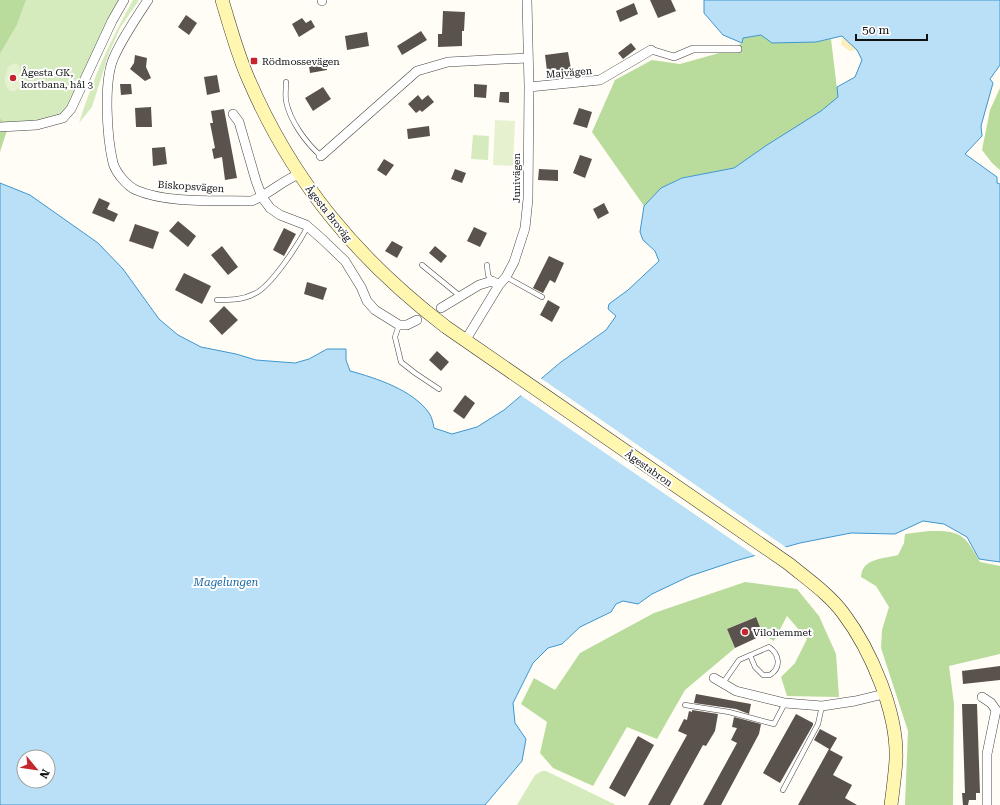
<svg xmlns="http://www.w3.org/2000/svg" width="1000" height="805" viewBox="0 0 1000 805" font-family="'Roboto Serif',serif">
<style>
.green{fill:#d5ebbd}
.forest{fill:#b9dc9c}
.sand{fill:#fbeec1}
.pitch{fill:#e6f2cf}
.water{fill:#b9e0f7;stroke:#3f96cf;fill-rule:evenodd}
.pier{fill:#fffdf5}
.building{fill:#5a524d}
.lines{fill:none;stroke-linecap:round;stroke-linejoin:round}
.service-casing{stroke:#444;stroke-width:5.5}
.pedestrian-casing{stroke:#444;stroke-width:8}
.minor-casing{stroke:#444;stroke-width:10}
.secondary-casing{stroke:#333;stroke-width:14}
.service{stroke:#fff;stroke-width:4.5}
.pedestrian{stroke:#fff;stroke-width:7}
.minor{stroke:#fff;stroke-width:9}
.secondary{stroke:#fff6b0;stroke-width:13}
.poi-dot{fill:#c4262e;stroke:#fff;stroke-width:1.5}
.labels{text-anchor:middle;stroke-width:4;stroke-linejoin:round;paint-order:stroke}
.poi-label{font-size:10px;fill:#111;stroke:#fff;text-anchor:start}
.street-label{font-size:10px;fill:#111;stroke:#fff}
.water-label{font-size:11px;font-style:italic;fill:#1768a6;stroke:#fff}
</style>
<rect width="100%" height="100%" fill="#fffdf5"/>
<path class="green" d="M26 0H124L63 118 8 127 0 118V54L17 25Z
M133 0H139L120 28 109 53 92 107 79 123C93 78 110 41 133 0Z
M473 135 489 136 488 160 471 159Z
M542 771H546L616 805H517L535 775Z"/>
<path class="forest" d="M0 0H26L17 25 0 54Z
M761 35 816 42 831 39 838 97 821 112 767 145 734 168 681 178 661 188 644 206 592 132 615 80 652 60 680 64 730 50 742 43 743 38Z
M1000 88V170L992 163 982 150 990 110Z
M0 118 8 127 0 152Z
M929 531C961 530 965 535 980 562L1000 566V654L949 666 954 704 953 805H905L908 731 881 648 882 630 889 607 876 586 861 577C862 558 883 559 898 555L904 543 905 534Z
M745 582 797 589 819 616 836 654 839 697 787 696 781 677 795 663 807 639 787 616 774 641 763 635 755 617 727 629 735 648 685 690 657 739 627 727 593 786 553 768 540 753 547 722 521 704 534 678 555 690 580 653 654 613Z"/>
<path class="sand" d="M842 36 857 50 850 51 841 45Z"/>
<path class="pitch" d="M16 63C23 69 20 78 20 86L15 91H10C2 83 5 75 9 66Z
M495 120 515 121 513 166 493 165Z"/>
<path class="water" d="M704 0H1000V65L990 79 993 83 981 126 982 136 965 154 997 177V183L1000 184V562L979 559 967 537 944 524 923 521 895 534 851 533 800 543 735 561 690 576 652 594 638 604 623 601 616 604 611 612 580 627 562 644 548 648 533 663 513 703 515 723 526 739 522 761 485 805H0V183L30 195 98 243 123 269 159 319 178 335 201 347 236 354 256 360 295 363 309 359 327 349H346V360L350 371C376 378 413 390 429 413 432 417 433 423 434 428L452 434 477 427 504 410 561 362 606 330 616 316 608 309 609 304 628 290 659 261 655 251 643 240 640 232 644 206 661 188 682 178 734 168 767 145 821 111 838 97 837 87 855 77 862 60 857 50 842 36 816 42 772 43 761 35 743 38 742 43 723 35 704 13ZM24 757H48V781H24Z"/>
<path class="pier" d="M539 377 787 548 757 557 519 394Z"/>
<path class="building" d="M650 0H671L676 11 658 18Z
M634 3 638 14 620 22 616 11Z
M443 11 465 12 464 31H462V46L438 47V34H442Z
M186 15 197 23 189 35 178 27Z
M302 18 306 23 311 20 315 27 299 37 292 24Z
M421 31 427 40 402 55 397 46Z
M367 32 369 46 347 50 345 36Z
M631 43 636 49 623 59 618 53Z
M568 52 571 69 558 73 557 70 547 71 545 55Z
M135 55 147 58 146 67 151 78 145 81 130 69 134 63Z
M325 58 327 70 310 73 308 60Z
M217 75 220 92 207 95 204 77Z
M120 84H131L132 94 121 95Z
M474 84 487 85 486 98 474 97Z
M323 87 331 99 313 111 305 98Z
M500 92H509V103L499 102Z
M418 95 422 100 428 95 434 102 422 112 420 110 416 113 408 104Z
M151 107 152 127H136L135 108Z
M579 108 592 112 587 128 573 124Z
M224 109 237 178 225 180 222 157 214 159 212 149 215 148 210 123H213L211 111Z
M429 126 430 136 408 139 407 129Z
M165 147 167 164 153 166 152 148Z
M580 155 592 159 585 178 573 173Z
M384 159 394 165 386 176 377 170Z
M455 169 466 173 462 183 451 179Z
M539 169 558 170V181L538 180Z
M99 198 110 203 107 209 118 214 114 222 92 213Z
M604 203 609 213 598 219 593 209Z
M178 221 196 236 188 247 169 231Z
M135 224 159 232 153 249 129 241Z
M474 227 487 233 480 247 467 241Z
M284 228 296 234 284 256 273 250Z
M392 241 403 247 397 258 385 251Z
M222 246 238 267 228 275 211 255Z
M435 246 447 256 441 263 429 253Z
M549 256 564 263 555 283 550 280 543 293 533 288Z
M184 273 211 286 202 304 175 290Z
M307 282 327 288 323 300 304 294Z
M548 300 560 307 552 322 540 315Z
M224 306 238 320 222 335 209 321Z
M437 351 449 362 441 371 429 360Z
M465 395 475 403 464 419 453 411Z
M756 617 763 635 735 648 727 629Z
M1000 666V680L963 684 962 671Z
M696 694 751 704 749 714 736 709 694 703Z
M962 704H977L980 793H976V800H969L968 805H963L962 793H965Z
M692 710 718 714 715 731 706 746 703 745 670 805H648L687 735 678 731 684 719 687 720 689 711 692 712Z
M796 714 813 723V725L780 783 763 773Z
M734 717 761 724 759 734 721 805H703L737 743 731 740 737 728 732 727Z
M820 729 837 738 830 750 843 757 833 775 852 785 845 798 857 805H798L829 749 814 740Z
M638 736 654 745 625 797 609 788Z"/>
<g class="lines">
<defs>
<path id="service" d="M286 82C286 88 285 95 286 101 290 121 306 143 321 156
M422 265 460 296
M487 265 488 275 492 281
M506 277 542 297
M217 300C230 300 242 300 254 294 271 287 299 243 308 226
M399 325 395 337 401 362 415 373 439 389
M723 683 739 660 769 647C779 654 782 667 770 675H763L755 667 750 655
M685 705 729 712 774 724 785 703
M783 790 818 724 822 706"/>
<path id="pedestrian" d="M651 50 674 57 693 49H738"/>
<path id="minor" d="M148 0C136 18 123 37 114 57 103 81 107 137 113 163 116 173 127 186 136 190 168 204 217 200 251 201 269 195 282 180 300 174
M322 0V1
M529 87 600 80 651 50
M233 114 239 122 256 181 262 197 270 208 280 215 306 225 322 239 345 261 361 287 367 301 375 310 399 325H407L417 320
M0 127 37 125 63 118 71 109 112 21 124 0
M321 156 417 71 448 62 527 58
M441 308 479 285 492 281 499 285
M465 341 499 285 506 277 514 262 525 228 528 199 529 87 527 0
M714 678 736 691 785 703 822 706 855 701 884 694
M982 697 991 703 996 710 987 754V805"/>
<path id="secondary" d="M222 0C230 26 237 53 248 78 292 181 357 259 446 327L789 564C807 579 829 594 843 613 871 650 898 713 896 760 895 775 893 790 891 805"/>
</defs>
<use href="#service" class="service-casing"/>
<use href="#pedestrian" class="pedestrian-casing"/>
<use href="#minor" class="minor-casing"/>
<use href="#secondary" class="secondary-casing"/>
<use href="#service" class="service"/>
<use href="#pedestrian" class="pedestrian"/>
<use href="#minor" class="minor"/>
<use href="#secondary" class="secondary"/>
</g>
<g class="poi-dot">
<rect x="250" y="57" width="8" height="8" rx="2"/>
<circle cx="13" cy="78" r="4"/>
<circle cx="745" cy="632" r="4"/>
</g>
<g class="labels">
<g class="poi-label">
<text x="262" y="65">Rödmossevägen</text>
<text x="21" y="76">Ågesta GK,<tspan x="21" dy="12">kortbana, hål 3</tspan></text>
<text x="753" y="636">Vilohemmet</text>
</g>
<g class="street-label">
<text transform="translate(569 72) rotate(-5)" y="4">Majvägen</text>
<text transform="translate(516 178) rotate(-90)" y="4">Junivägen</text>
<text transform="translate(191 186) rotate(4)" y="4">Biskopsvägen</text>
<text transform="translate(329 213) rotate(52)" y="4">Ågesta Broväg</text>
<text transform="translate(649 468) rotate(35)" y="4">Ågestabron</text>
</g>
<g class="water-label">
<text x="226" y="586">Magelungen</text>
</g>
</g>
<g transform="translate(36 769) rotate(119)"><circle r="19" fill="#ffffff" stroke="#a0a0a0"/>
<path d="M0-3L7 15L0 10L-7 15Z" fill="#c4262e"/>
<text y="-6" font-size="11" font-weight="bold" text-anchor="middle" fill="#111111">N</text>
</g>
<path d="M856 34v6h71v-6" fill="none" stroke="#111111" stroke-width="2"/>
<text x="862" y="34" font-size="12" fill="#111111" stroke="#ffffff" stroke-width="3" paint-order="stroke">50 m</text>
</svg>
